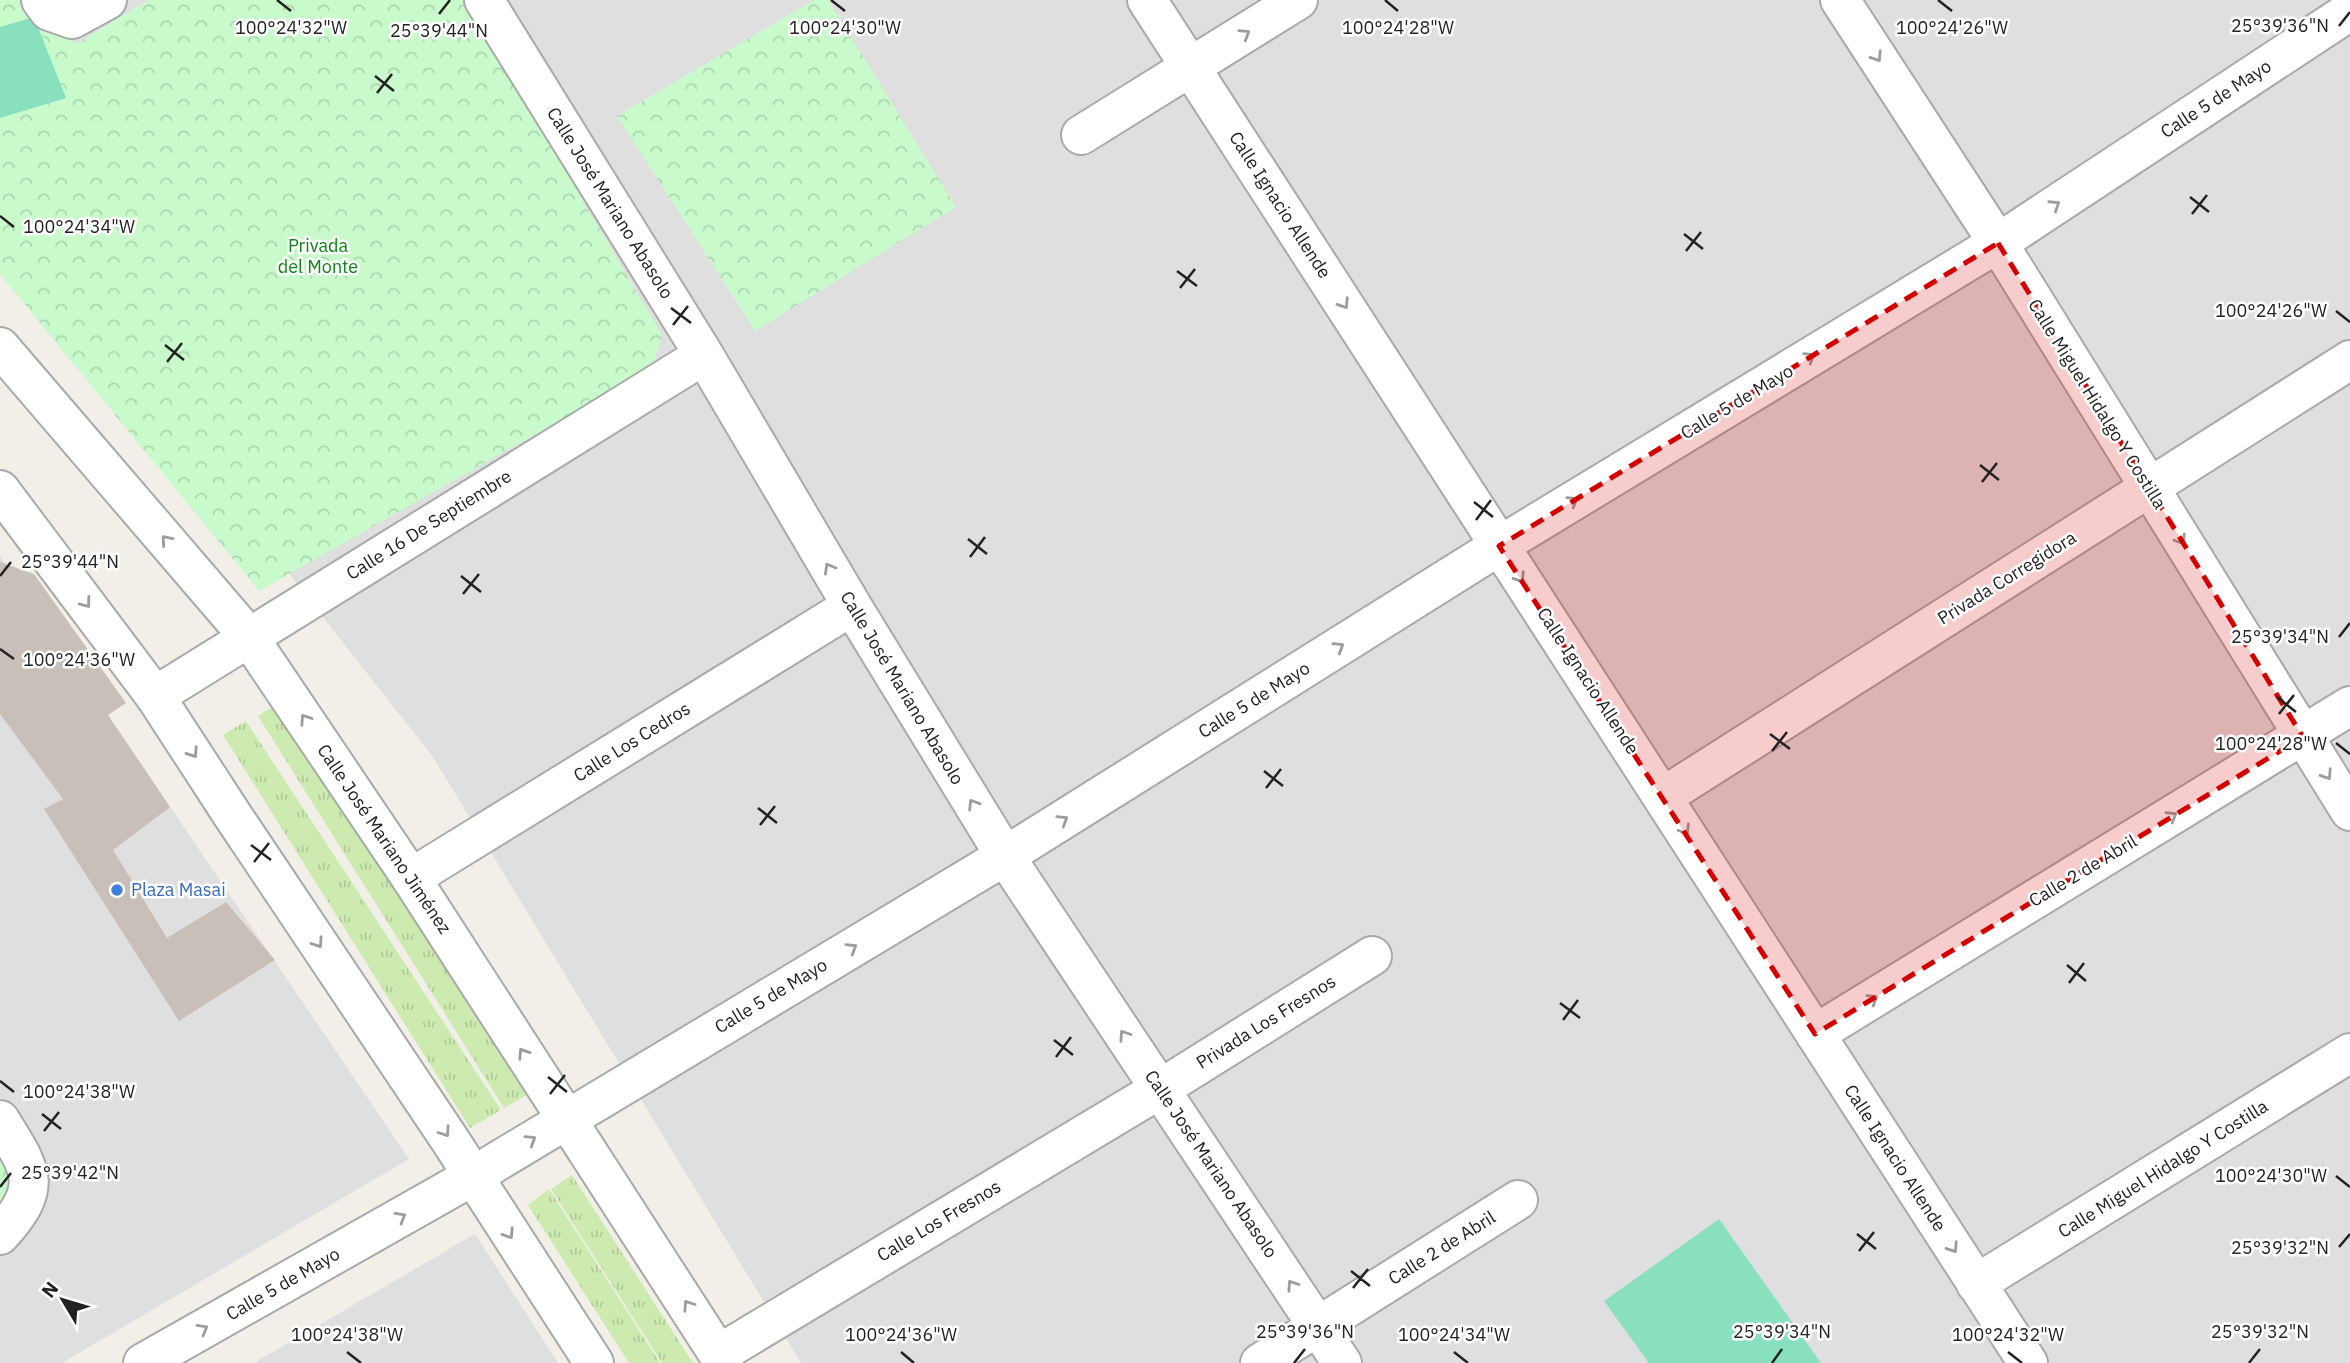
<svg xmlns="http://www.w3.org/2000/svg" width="2350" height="1363" viewBox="0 0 2350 1363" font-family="'IBM Plex Sans',sans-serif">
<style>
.residential{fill:#e0dfdf}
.grass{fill:url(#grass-tufts)}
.park{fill:url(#park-crowns)}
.pitch{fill:#88e0be}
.building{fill:#c7bfb8}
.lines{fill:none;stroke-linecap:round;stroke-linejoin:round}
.minor-casing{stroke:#a9a9a9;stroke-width:42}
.tertiary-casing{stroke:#a9a9a9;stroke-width:42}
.minor{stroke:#fff;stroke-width:38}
.tertiary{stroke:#fff;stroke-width:38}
.oneway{stroke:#9c9c9c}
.marked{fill:#d40000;fill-opacity:0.2;stroke:#d40000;stroke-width:5;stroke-dasharray:14 9;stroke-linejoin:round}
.ticks{fill:none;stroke:#222;stroke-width:2.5}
.shop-dot{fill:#3f7fe0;stroke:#fff;stroke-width:2.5}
.labels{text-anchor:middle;stroke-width:5;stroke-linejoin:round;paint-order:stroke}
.street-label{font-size:18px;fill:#222;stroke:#fff}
.park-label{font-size:18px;fill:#0c8416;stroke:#fff}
.shop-label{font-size:18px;fill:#366cbe;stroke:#fff;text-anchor:start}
.ticks-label{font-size:18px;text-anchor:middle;fill:#222;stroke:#fff;stroke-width:5;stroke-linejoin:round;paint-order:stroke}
</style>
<defs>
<pattern id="grass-tufts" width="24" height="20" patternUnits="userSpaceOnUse" patternTransform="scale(1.75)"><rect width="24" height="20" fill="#cdebb0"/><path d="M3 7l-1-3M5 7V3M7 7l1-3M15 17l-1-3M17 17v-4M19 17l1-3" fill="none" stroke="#b0c997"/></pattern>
<pattern id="park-crowns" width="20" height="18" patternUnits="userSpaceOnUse" patternTransform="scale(1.75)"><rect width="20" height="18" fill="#c8facc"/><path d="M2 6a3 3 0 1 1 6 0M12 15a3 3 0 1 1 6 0" fill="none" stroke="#acd6af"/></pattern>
</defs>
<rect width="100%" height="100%" fill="#f2efe9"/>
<path class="residential" d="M0 0H2350V1363H801L433 757 289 574Z
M0 556 409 1159 62 1363H0Z
M475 1234 558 1363H254Z"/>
<path class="grass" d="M281 701 535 1090 504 1108 258 716Z
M246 721 501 1110 470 1128 223 735Z
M572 1175 693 1363H662L551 1189Z
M549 1189 660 1363H629L528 1205Z"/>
<path class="park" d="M0 0H34C47 23 52 35 78 43L148 0H464L662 335 652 368 259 591 0 274Z
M814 0H828L956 207 755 331 617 116Z
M0 1161 20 1191 0 1202Z"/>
<path class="pitch" d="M34 17 66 98 0 118V27Z
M1719 1219 1821 1363H1649L1604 1301Z"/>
<path class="building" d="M0 562 34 574 126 703 108 715 170 807 113 850 167 938 226 902 275 960 179 1021 44 809 63 799 0 714Z"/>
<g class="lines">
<defs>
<path id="minor" d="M41 0 49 11 72 19 107 0
M484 0 704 355 852 606 1005 856 1342 1363
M1147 0 2028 1363
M1840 0 1998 243 2350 811
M1081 135 1298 0
M155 696 704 355
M1664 796 2350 360
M411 878 852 606
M1815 1034 2350 706
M0 1120C31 1170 45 1186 0 1235
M1976 1284 2350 1053
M719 1354 1160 1089 1372 956
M143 1363 473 1176 1005 856 1499 546 1998 243 2350 11
M1260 1363 1518 1200"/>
<path id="tertiary" d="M0 347 248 636 411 878 724 1363
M0 490 155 696 233 816 450 1140 594 1363"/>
</defs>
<use href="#minor" class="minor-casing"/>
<use href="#tertiary" class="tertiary-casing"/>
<use href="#minor" class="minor"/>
<use href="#tertiary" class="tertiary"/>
</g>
<defs><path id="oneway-chevron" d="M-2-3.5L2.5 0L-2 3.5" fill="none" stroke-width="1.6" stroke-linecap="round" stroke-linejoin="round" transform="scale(1.75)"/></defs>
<g class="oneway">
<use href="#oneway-chevron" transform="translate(1245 34) rotate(-32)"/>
<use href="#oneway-chevron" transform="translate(1877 57) rotate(57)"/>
<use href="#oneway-chevron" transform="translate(2055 205) rotate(-33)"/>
<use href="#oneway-chevron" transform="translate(1344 304) rotate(57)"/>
<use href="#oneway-chevron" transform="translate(1810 357) rotate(-31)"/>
<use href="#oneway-chevron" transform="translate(1573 501) rotate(-31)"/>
<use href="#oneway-chevron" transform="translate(166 540) rotate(-131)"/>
<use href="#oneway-chevron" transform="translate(2181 540) rotate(58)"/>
<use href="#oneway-chevron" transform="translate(829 568) rotate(-120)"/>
<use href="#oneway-chevron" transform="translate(1520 578) rotate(57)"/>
<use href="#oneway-chevron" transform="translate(86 603) rotate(53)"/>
<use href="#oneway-chevron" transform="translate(1339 647) rotate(-32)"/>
<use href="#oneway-chevron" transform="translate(305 719) rotate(-124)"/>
<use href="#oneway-chevron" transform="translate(193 753) rotate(57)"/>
<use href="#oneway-chevron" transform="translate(2327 775) rotate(57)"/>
<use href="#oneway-chevron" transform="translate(973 804) rotate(-122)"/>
<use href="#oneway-chevron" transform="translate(2172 816) rotate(-31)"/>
<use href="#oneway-chevron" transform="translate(1063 820) rotate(-32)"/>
<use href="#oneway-chevron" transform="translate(1685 830) rotate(58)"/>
<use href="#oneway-chevron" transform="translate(318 943) rotate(56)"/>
<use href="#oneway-chevron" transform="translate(852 948) rotate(-31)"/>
<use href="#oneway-chevron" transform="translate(1873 999) rotate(-31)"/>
<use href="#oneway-chevron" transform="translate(1124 1035) rotate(-124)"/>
<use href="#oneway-chevron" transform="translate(523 1053) rotate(-123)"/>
<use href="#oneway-chevron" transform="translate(445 1132) rotate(56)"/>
<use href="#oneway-chevron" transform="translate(531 1140) rotate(-32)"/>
<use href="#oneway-chevron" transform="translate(401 1217) rotate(-30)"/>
<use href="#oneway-chevron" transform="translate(509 1234) rotate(57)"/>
<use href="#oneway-chevron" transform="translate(1953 1248) rotate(57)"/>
<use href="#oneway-chevron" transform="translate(1292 1285) rotate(-124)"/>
<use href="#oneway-chevron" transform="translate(688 1305) rotate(-124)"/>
<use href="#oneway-chevron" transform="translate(203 1329) rotate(-30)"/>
</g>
<path class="marked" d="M1998 243 2303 737 1815 1034 1499 546Z"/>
<path class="ticks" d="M277 0 291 11M831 0 845 11M1385 0 1398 11M1938 0 1952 11M439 14 450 0M2339 26 2350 12M375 76 394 91M377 93 392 74M2190 197 2209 212M2192 214 2207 195M0 216 14 227M1684 234 1703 249M1686 251 1701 232M1177 271 1197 286M1180 288 1195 269M671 308 691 323M2336 311 2350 322M673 325 688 306M165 345 184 360M167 362 182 343M1980 465 1999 480M1982 482 1997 463M1474 502 1493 517M1476 520 1491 500M968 539 987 554M970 557 985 537M0 576 11 562M461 576 481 592M463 594 479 574M2339 637 2350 623M0 649 14 659M2277 697 2296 712M2279 714 2294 695M1770 734 1790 749M2336 743 2350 754M1772 751 1787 732M1264 771 1283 786M1266 788 1281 769M758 808 777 823M760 825 775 806M251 845 271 860M254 862 269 843M2067 965 2086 981M2069 983 2084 963M1560 1003 1580 1018M1563 1020 1578 1000M1054 1040 1073 1055M1056 1057 1071 1037M548 1077 567 1092M0 1081 14 1092M550 1094 565 1075M42 1114 61 1129M44 1131 59 1112M2336 1176 2350 1187M0 1187 11 1173M1857 1234 1876 1249M2339 1247 2350 1234M1859 1251 1874 1232M1351 1271 1370 1286M1353 1288 1368 1269M347 1352 361 1363M901 1352 914 1363M1454 1352 1468 1363M2008 1352 2022 1363M1294 1363 1305 1349M1772 1363 1782 1349M2249 1363 2260 1349"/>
<circle class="shop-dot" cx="117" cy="890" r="7"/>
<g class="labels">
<g class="street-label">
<text transform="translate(2216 99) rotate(-33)" y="6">Calle 5 de Mayo</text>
<text transform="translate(610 203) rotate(58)" y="6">Calle José Mariano Abasolo</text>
<text transform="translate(1280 205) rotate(57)" y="6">Calle Ignacio Allende</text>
<text transform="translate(1737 402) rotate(-31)" y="6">Calle 5 de Mayo</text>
<text transform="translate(2097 404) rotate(58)" y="6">Calle Miguel Hidalgo Y Costilla</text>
<text transform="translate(429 525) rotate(-32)" y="6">Calle 16 De Septiembre</text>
<text transform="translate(2007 578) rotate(-32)" y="6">Privada Corregidora</text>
<text transform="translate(1588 681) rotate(57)" y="6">Calle Ignacio Allende</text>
<text transform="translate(902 688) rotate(59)" y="6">Calle José Mariano Abasolo</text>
<text transform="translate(1254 700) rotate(-32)" y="6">Calle 5 de Mayo</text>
<text transform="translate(632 742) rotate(-32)" y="6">Calle Los Cedros</text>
<text transform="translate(384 839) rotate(56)" y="6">Calle José Mariano Jiménez</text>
<text transform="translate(2083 871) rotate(-31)" y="6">Calle 2 de Abril</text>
<text transform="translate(771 996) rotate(-31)" y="6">Calle 5 de Mayo</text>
<text transform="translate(1266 1022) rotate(-32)" y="6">Privada Los Fresnos</text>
<text transform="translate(1895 1158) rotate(57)" y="6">Calle Ignacio Allende</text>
<text transform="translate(1211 1164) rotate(56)" y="6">Calle José Mariano Abasolo</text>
<text transform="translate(2163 1169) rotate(-32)" y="6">Calle Miguel Hidalgo Y Costilla</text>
<text transform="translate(939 1221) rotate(-31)" y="6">Calle Los Fresnos</text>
<text transform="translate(1442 1248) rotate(-32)" y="6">Calle 2 de Abril</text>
<text transform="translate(283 1284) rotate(-30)" y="6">Calle 5 de Mayo</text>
</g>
<g class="park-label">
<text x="318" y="252">Privada<tspan x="318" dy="21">del Monte</tspan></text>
</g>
<g class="shop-label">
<text x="131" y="896">Plaza Masai</text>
</g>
</g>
<g class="ticks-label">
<text x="2280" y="32">25°39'36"N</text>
<text x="845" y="34">100°24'30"W</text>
<text x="1398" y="34">100°24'28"W</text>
<text x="291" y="34">100°24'32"W</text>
<text x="1952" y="34">100°24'26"W</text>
<text x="439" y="37">25°39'44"N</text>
<text x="79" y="233">100°24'34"W</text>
<text x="2271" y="317">100°24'26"W</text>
<text x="70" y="568">25°39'44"N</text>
<text x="2280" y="643">25°39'34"N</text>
<text x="79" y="666">100°24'36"W</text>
<text x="2271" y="750">100°24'28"W</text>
<text x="79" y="1098">100°24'38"W</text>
<text x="70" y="1179">25°39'42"N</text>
<text x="2271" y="1182">100°24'30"W</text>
<text x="2280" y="1254">25°39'32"N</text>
<text x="1305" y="1338">25°39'36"N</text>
<text x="1782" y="1338">25°39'34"N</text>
<text x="2260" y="1338">25°39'32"N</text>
<text x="347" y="1341">100°24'38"W</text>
<text x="901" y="1341">100°24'36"W</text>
<text x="1454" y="1341">100°24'34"W</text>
<text x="2008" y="1341">100°24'32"W</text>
</g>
<g transform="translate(63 1300) rotate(308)" stroke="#ffffff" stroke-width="5" paint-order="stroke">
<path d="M0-5L12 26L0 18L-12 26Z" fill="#222222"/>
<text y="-10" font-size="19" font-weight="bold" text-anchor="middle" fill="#222222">N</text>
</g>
</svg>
